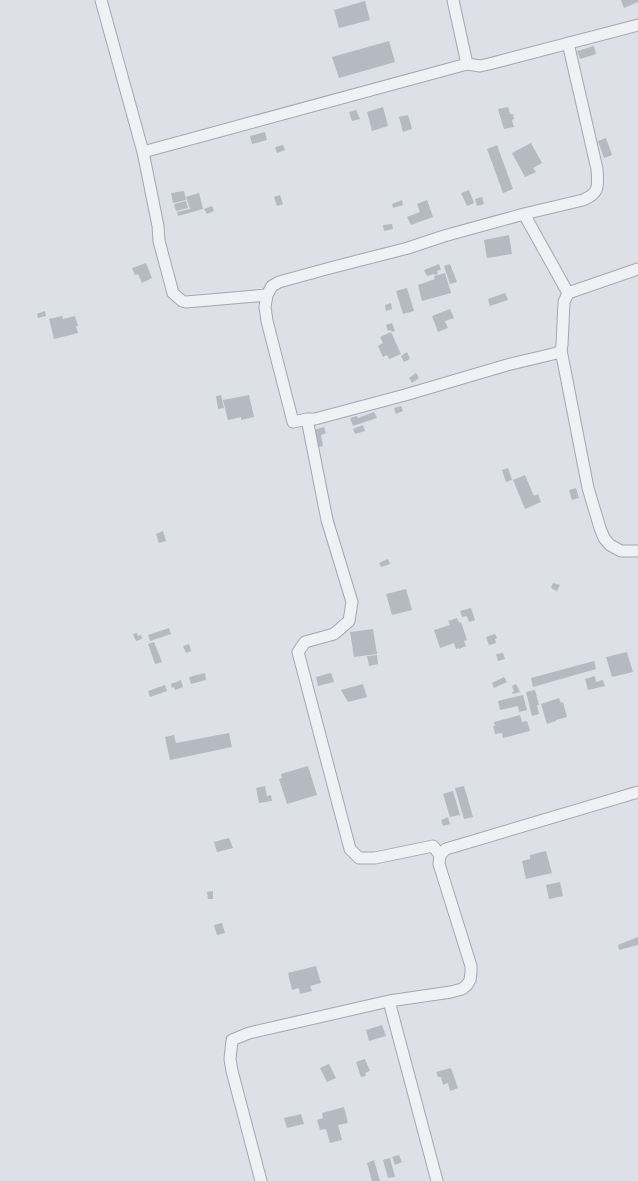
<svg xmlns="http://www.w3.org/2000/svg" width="638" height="1181" viewBox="0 0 638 1181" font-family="'Asap Condensed',sans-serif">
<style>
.building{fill:#b5b9c2}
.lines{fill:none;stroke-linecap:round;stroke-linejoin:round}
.minor-casing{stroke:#a3a7af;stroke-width:13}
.minor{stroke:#eff1f4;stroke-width:11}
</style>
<rect width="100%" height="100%" fill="#dde0e6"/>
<path class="building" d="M621 0H638V2L624 8Z
M365 1 370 20 339 28 334 10Z
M389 41 395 62 339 78 332 57Z
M594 46 596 54 580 59 577 51Z
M383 107 388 126 372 131 367 112Z
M508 107 510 114H513L514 119 512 120 514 127 504 129 498 109Z
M356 110 360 119 352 121 349 112Z
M408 115 412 129 403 132 399 117Z
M265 132 267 140 252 144 250 136Z
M606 138 612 155 604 158 598 141Z
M531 143 542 163 533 168 536 172 525 177 512 153Z
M283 145 285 150 277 153 275 147Z
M497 145 513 189 503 193 487 149Z
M469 190 474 203 467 206 461 193Z
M184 191 186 200 173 203 171 193Z
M199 193 203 209 178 216 177 212 190 209 186 197Z
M280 195 283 204 277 206 274 197Z
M482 197 484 204 477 206 475 199Z
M402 200 403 205 393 208 392 204Z
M427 200 433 217 411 225 407 217 420 212 417 204Z
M186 201 188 208 176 211 174 204Z
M212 206 214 211 207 214 204 209Z
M392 224 393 229 384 231 383 225Z
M509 235 512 254 487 258 484 240Z
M146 263 152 278 142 283 138 274 135 275 132 268Z
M439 264 441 270 437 271 438 274 435 275 434 274 427 276 424 270Z
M450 264 457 282 450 284 444 266Z
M445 273 451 293 422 301 418 285 435 279 434 276Z
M407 288 414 311 403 314 396 291Z
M505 293 508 300 490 306 488 299Z
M391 303 392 309 386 311 385 305Z
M450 309 454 318 445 321 448 328 438 332 432 316Z
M45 311 46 316 38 318 37 314Z
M62 316 63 319 75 316 78 326H76L78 333 54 339 49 319Z
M392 323 395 331 392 332 391 330 388 331 386 325Z
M391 332 401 354 389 359 387 355 383 357 378 346 383 343 380 337Z
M407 352 410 359 404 362 401 356Z
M416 373 419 378 412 383 409 378Z
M221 395 224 408 218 409 216 396Z
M249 395 254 417 241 420V417L228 420 223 400Z
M401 406 403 411 396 414 394 408Z
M374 412 377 418 353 426 350 418 357 416 358 418Z
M363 425 365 431 355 434 353 429Z
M324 427 326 433 321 435 323 446 315 448 311 431Z
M508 468 512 480 506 482 502 470Z
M525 475 534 496 538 494 541 502 525 509 513 480Z
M576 488 579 498 572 500 569 490Z
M163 531 166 541 159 543 156 534Z
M388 559 390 564 381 567 379 563Z
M553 583 560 585 557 591 551 588Z
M406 589 412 610 392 615 386 594Z
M471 608 475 620 469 622 467 616 462 617 460 611Z
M457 618 459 623 461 622 467 640 464 641 466 646 459 649V648L456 649 454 643 440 648 434 630 450 625 448 621Z
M169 628 171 634 150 641 148 635Z
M373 629 377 654 354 657 350 632Z
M137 633 138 636 141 635 142 639 136 641 133 634Z
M495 634 497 638 495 639 496 643 489 645 486 637Z
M154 642 162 662 155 664 148 644Z
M189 644 191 651 186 653 183 646Z
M627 652 633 672 612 677 606 657Z
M503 653 505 659 498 661 496 654Z
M377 655 378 664 369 666 367 656Z
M594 661 596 669 533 687 531 678Z
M205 673 206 680 191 684 189 677Z
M331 673 334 682 318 686 316 677Z
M595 676 596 682 603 680 605 686 588 690 585 679Z
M504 677 507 682 494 688 492 683Z
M181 680 183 687 175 690 174 687 172 688 171 684Z
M363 684 367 697 348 702 341 690Z
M516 684 520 692 513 694 512 692 515 691H514L512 686Z
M165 685 167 691 150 697 148 691Z
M535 690 539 705H537L539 714 532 716 526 692Z
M523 695 527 710 519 712 518 706 500 710 498 701Z
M559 698 561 703 563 702 567 717 556 720V721L547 724 541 704Z
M520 715 522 722 527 721 530 731 503 738 502 733 495 734 493 726H495L494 722Z
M229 733 232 747 170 760 165 737 174 735 176 743Z
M308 766 317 795 287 804 279 779 282 778 281 774Z
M265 786 267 796 271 795 272 801 259 803 256 788Z
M464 786 473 817 464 819 455 788Z
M453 791 460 815 450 817 443 794Z
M448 817 450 824 443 826 441 820Z
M229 838 233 848 217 852 214 842Z
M546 851 552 873 526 879 522 861 530 859V855Z
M560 882 563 896 549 899 546 885Z
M213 891V899H208L207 892Z
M222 923 225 933 217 935 214 925Z
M638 937V945L619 950 618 945Z
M316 966 321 983 310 986 312 991 300 994 299 988 292 990 288 973Z
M382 1025 386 1036 369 1041 366 1030Z
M365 1059 370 1071 365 1073 366 1076 361 1077 356 1062Z
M329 1064 336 1078 327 1082 320 1068Z
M451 1068 458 1088 450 1091 448 1083 443 1085 441 1077H438L436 1072Z
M344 1107 348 1123 338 1125 342 1140 330 1143 326 1129 320 1130 317 1120 323 1118 322 1113Z
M301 1114 304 1124 287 1128 284 1118Z
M399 1155 402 1162 395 1165 392 1157Z
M390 1158 395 1177 388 1178 383 1160Z
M374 1160 380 1181H372L367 1163Z"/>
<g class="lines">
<defs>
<path id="minor" d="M101 0 143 152 467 64
M453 0 467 64 480 66 489 64 638 25
M568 43 597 169C598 186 600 193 583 200L524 214 444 236 408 248 330 268 279 282 272 286 267 295 265 307 267 321 293 422 307 419H315L405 395 507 365 557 353 561 350 562 345 564 302 568 293 638 269
M143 152 158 226 159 241 173 293 182 301 186 302 267 295
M524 214 568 293
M561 350 588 488 600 528 604 538 610 545 621 551H638
M307 419 327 520 352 602 349 621 334 634 305 642 298 652 350 849 359 858H375L433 846 440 855
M389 1001 437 1181
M261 1181 232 1071 230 1059 232 1040 249 1033 389 1001 451 992 462 989 467 985 470 980 471 973V966L439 864 440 855 446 849 638 792"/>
</defs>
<use href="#minor" class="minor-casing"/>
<use href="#minor" class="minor"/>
</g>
</svg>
